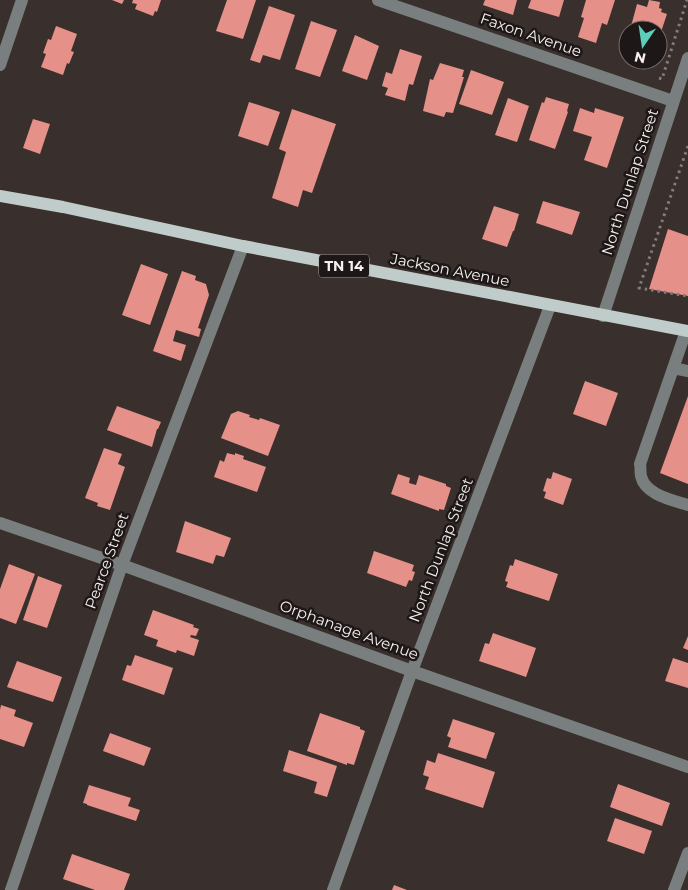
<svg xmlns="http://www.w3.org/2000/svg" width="688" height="890" viewBox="0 0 688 890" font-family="Montserrat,sans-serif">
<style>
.building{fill:#e59088}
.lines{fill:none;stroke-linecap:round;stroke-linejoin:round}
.path{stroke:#847c7a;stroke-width:3;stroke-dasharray:2.5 4;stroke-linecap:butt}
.minor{stroke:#797f7e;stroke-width:12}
.major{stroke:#c0ccca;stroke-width:12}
.labels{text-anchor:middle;stroke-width:5;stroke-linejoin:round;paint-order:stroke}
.shield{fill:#1d1817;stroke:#b5aeae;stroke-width:1}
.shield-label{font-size:14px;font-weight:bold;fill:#f6efee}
.street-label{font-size:15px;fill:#f6efee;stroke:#1d1817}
</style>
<rect width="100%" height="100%" fill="#392f2d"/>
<path class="building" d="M112 0H124L122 4Z
M133 0H161L157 12 155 11 153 16 135 9 137 4 132 3Z
M227 0H256L243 39 216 31Z
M485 0H517L513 15 483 5Z
M531 0H564L559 17 528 8Z
M586 0H615L607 25 602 23 596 43 578 37 584 18 581 17Z
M649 0 660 2 659 8 662 9 661 12 667 14 658 41V30H630L637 4 647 7Z
M269 6 295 15 280 60 263 55 260 63 250 60Z
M311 21 337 30 320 77 295 69Z
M56 26 77 34 71 51 74 52 69 64 67 63 63 75 41 67 46 54 43 53 48 39 51 40Z
M355 35 379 46 367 80 342 71Z
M628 36V48L624 47Z
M400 49 422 56 413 85 409 84 405 101 385 95 388 88 382 86 386 72 392 74Z
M440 63 464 70 462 77H464L453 113 446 112 444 117 423 111 430 79 433 80Z
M471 70 504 82 492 115 459 104Z
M546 97 569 104 567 111 568 112 555 149 529 140 542 102 544 103Z
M508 98 529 106 517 142 495 135Z
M249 102 280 112 268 146 238 136Z
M580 108 594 113 595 108 624 117 607 168 584 160 592 137 573 131Z
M292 109 336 124 312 193 303 190 298 207 272 198 286 152 279 149Z
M33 119 50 124 40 154 23 148Z
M543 201 580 212 572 235 536 223Z
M494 206 519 214 514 231H513L507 247 482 239Z
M668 229 688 236V296L649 289Z
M141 264 168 274 150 325 122 315Z
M182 271 196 276 195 280 206 284 209 295 198 328 201 329 199 337 176 330 173 341 186 345 181 361 153 351Z
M585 381 618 393 606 426 573 414Z
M688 396V484L660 473Z
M117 406 161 422 158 429H157L152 447 107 430Z
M238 411 250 415 249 417 259 420 260 418 280 425 268 456 221 438 231 414Z
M104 448 122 454 118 464 125 467 110 510 97 506 98 503 85 498Z
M227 453 235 455V453L244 456 243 459 266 467 257 492 214 477 220 460 224 462Z
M553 472 572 479 563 505 544 498 546 492 543 491 547 478 551 479Z
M398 474 410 478 409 483 416 485 419 475 446 484V486L451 488 444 510 439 509V511L391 494Z
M185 521 231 538 224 557 216 555 213 564 176 552Z
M374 551 414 565 412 571 415 572 412 581 409 580 406 587 367 573Z
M515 559 558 574 549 601 506 587 508 582 505 581 510 565 513 566Z
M9 564 35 574 16 624 0 618V589Z
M38 576 62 585 47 628 23 620Z
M153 610 194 625 193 627 199 629 196 636 191 635 190 637 199 640 194 656 177 650 176 653 156 646 158 640 144 635Z
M493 633 536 648 526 677 479 661 485 643 489 644Z
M688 636V650L683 648Z
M135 655 173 668 164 695 122 680 127 665 131 666Z
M673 658 688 663V688L665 681Z
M17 661 62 677 53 702 7 687Z
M1 705 16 710 14 716 33 723 24 747 0 739V710Z
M320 713 360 727V729L365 731 354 765 347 763V765L307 751Z
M453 719 495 733 486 759 448 747 451 738 447 736Z
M110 733 151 748 144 766 103 751Z
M289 750 337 766 327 797 314 793 317 782 283 771Z
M438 753 495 772 483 808 425 789 429 777 423 775 427 760 435 763Z
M618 784 670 803 662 826 610 807Z
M89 785 131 798 128 806 140 810 136 821 87 805V804L83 803Z
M615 818 652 831 644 854 607 841Z
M72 854 130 874 124 890H95L63 879Z
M394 885 407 890H392Z"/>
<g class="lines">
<path class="path" d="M659 78 662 79 687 0
M688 146 639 288 688 296"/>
<path class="minor" d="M378 0 673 101
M0 65 22 0
M603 316 688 58
M686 331 640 464C641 468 640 472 641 476 645 495 673 500 688 505
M673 368 688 371
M0 523 122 565 412 671 688 767
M11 890 122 565 243 246
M333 890 412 671 550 306
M674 890 688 853"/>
<path class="major" d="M0 196 63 207 243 246 688 331"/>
</g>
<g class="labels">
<rect class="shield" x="319" y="254.5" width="50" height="23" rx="4"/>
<g class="shield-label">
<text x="344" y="271">TN 14</text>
</g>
<g class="street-label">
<text transform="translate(531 35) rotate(19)" y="5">Faxon Avenue</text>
<text transform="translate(630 182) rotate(-72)" y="5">North Dunlap Street</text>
<text transform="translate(450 270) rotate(11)" y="5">Jackson Avenue</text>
<text transform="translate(441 550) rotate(-69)" y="5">North Dunlap Street</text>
<text transform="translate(107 561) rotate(-70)" y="5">Pearce Street</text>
<text transform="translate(349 630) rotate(20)" y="5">Orphanage Avenue</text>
</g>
</g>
<g transform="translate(643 45) rotate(193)"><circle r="24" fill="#1d1817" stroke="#746e6d"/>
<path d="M0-4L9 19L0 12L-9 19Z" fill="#5bcebc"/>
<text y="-8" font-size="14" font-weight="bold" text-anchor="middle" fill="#f6efee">N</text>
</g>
</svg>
